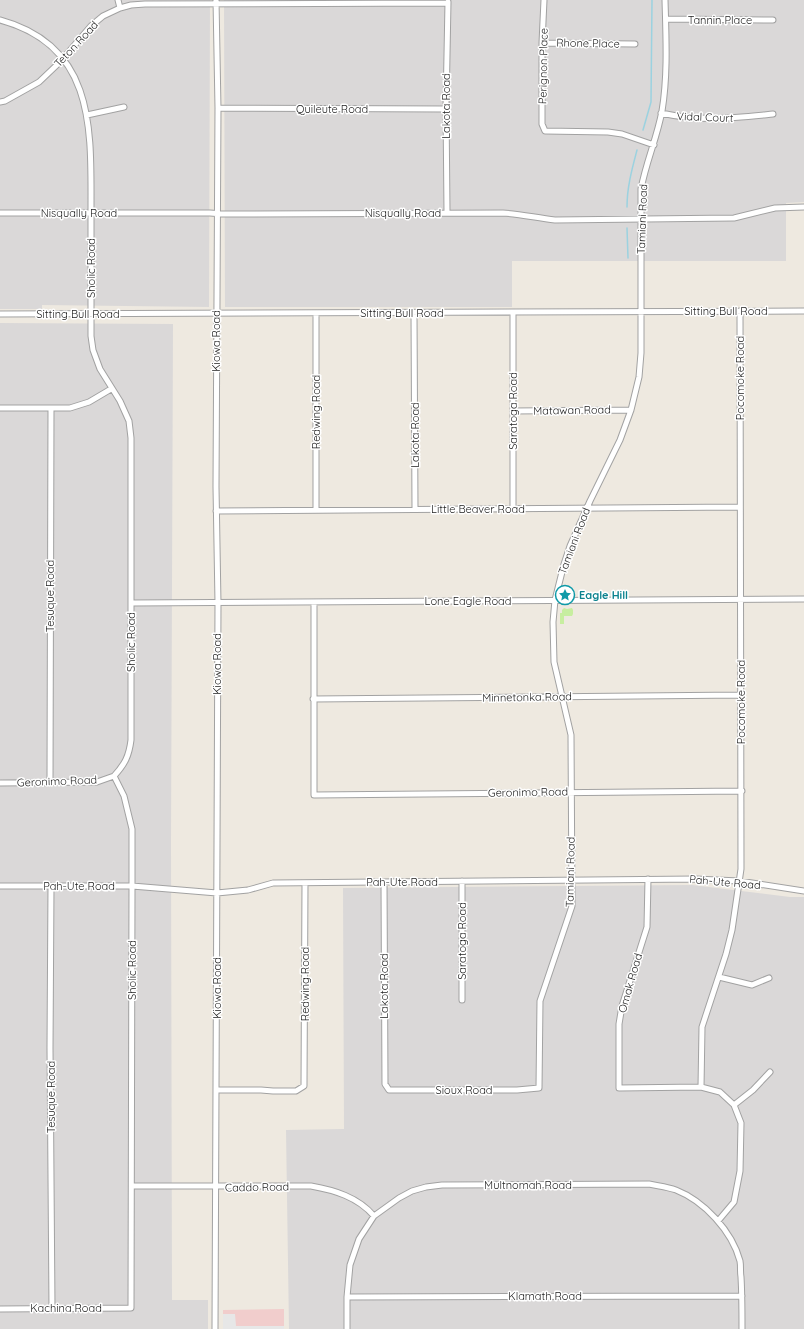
<svg xmlns="http://www.w3.org/2000/svg" width="804" height="1329" viewBox="0 0 804 1329" font-family="Quicksand,sans-serif">
<style>
.residential{fill:#dad8d8}
.commercial{fill:#f1cdcc}
.grass{fill:#c7eea0}
.parking{fill:#e7e7e7}
.lines{fill:none;stroke-linecap:round;stroke-linejoin:round}
.stream{stroke:#9bd2e0;stroke-width:1.5}
.minor-casing{stroke:#a2a2a2;stroke-width:7}
.minor{stroke:#fff;stroke-width:5}
.labels{text-anchor:middle;stroke-width:3;stroke-linejoin:round;paint-order:stroke}
.street-label{font-size:11px;fill:#1b1b1b;stroke:#fff}
.culture-label{font-size:11px;font-weight:bold;fill:#0d838f;stroke:#fff;text-anchor:start}
</style>
<rect width="100%" height="100%" fill="#eee9e0"/>
<path class="residential" d="M0 0H210L209 307 42 305V309H0Z
M224 0H804V202L786 203V261H512V307H225Z
M0 323 173 324 171 845 172 1300H208V1329H0Z
M692 885 790 897H804V1329H289L286 1130 344 1129 343 888Z"/>
<path class="commercial" d="M284 1309V1329H223V1310Z"/>
<path class="grass" d="M564 608 567 609 572 608 573 610V614L572 616H564V624H560V613H562V610Z"/>
<path class="parking" d="M223 1314H235L236 1326H284V1329H223Z"/>
<g class="lines">
<path class="stream" d="M643 130 651 102 652 0
M627 207C627 187 632 169 637 150
M627 228 628 258"/>
<defs>
<path id="minor" d="M118 0 120 8
M544 0 542 43V124L545 131 608 132 622 134 654 145
M666 19 773 20
M0 20C96 46 91 130 91 211 91 253 91 294 91 336L93 350 100 369 120 401 129 421 131 438V740C129 756 125 764 114 776L124 796 132 829V886L131 1308 0 1309
M542 43 635 44
M0 102 5 101 39 82 60 62 91 26 103 16 120 8 131 5 145 4 448 3
M218 108 446 109
M661 113C701 122 733 118 773 114
M87 115 124 107
M447 212 446 107 448 2
M0 213H210L223 214 503 213C520 214 537 218 555 220L734 218 775 208 804 207
M414 313 415 509
M0 314 804 311
M0 408H70L89 402 111 389
M513 411 631 410
M513 509V312
M316 510V313
M216 511 740 507
M314 602V795L742 791
M131 603 804 599
M313 699 741 695
M0 783 97 782 114 776
M50 783 51 408
M648 879 647 927 622 1006 619 1024V1088L701 1087 720 1092 734 1105 741 1123 740 1171 734 1202 718 1221
M462 881V1000
M384 882 385 1084 389 1090H517L539 1088 540 1001 572 906 571 735 554 662 553 622 555 600 564 564 570 546 590 501 620 440 631 410 639 377 641 353V189C646 162 657 138 662 111 668 75 666 37 665 0
M0 886H132L217 893 248 890 273 883 696 879 739 881 804 891
M51 886 50 1048 52 1308
M719 977 752 985 769 978
M701 1087 702 1027 726 954 732 930 741 869 740 311
M216 1090H261L273 1091H296L304 1086 305 883
M734 1105 753 1090 770 1072
M132 1186H311C334 1190 358 1197 374 1216
M347 1297 742 1296
M215 1329 218 603 216 487 218 108 216 0
M347 1329V1297L350 1265 359 1239 374 1216 399 1198 412 1191 426 1187 442 1185 649 1184C658 1186 667 1187 676 1190 704 1201 732 1231 740 1261 741 1266 740 1272 741 1277 742 1294 742 1311 742 1329"/>
</defs>
<use href="#minor" class="minor-casing"/>
<use href="#minor" class="minor"/>
</g>
<defs>
<symbol id="sight-ring" viewBox="-11 -11 22 22"><circle r="9.5" fill="#fff" stroke="#0f9aa8" stroke-width="1.5"/><path d="M0-6L1.8-2.2L6-1.7L2.9 1.2L3.7 5.4L0 3.3L-3.7 5.4L-2.9 1.2L-6-1.7L-1.8-2.2Z" fill="#0f9aa8"/></symbol>
</defs>
<g fill-rule="evenodd">
<use href="#sight-ring" x="554" y="584" width="22" height="22"/>
</g>
<g class="labels">
<g class="street-label">
<text x="720" y="24">Tannin Place</text>
<text transform="translate(588 43) rotate(1)" y="4">Rhone Place</text>
<text transform="translate(76 44) rotate(-47)" y="4">Teton Road</text>
<text transform="translate(543 66) rotate(-89)" y="4">Perignon Place</text>
<text transform="translate(446 106) rotate(-90)" y="4">Lakota Road</text>
<text x="332" y="113">Quileute Road</text>
<text transform="translate(705 117) rotate(2)" y="4">Vidal Court</text>
<text x="79" y="217">Nisqually Road</text>
<text x="403" y="217">Nisqually Road</text>
<text transform="translate(642 219) rotate(-88)" y="4">Tamiani Road</text>
<text transform="translate(91 268) rotate(-90)" y="4">Sholic Road</text>
<text x="726" y="315">Sitting Bull Road</text>
<text x="402" y="317">Sitting Bull Road</text>
<text x="78" y="318">Sitting Bull Road</text>
<text transform="translate(216 341) rotate(-90)" y="4">Kiowa Road</text>
<text transform="translate(740 378) rotate(-90)" y="4">Pocomoke Road</text>
<text transform="translate(572 410) rotate(-1)" y="4">Matawan Road</text>
<text transform="translate(513 411) rotate(-90)" y="4">Saratoga Road</text>
<text transform="translate(316 412) rotate(-90)" y="4">Redwing Road</text>
<text transform="translate(415 435) rotate(-90)" y="4">Lakota Road</text>
<text x="478" y="513">Little Beaver Road</text>
<text transform="translate(574 541) rotate(-69)" y="4">Tamiani Road</text>
<text transform="translate(50 596) rotate(-90)" y="4">Tesuque Road</text>
<text x="468" y="605">Lone Eagle Road</text>
<text transform="translate(131 642) rotate(-90)" y="4">Sholic Road</text>
<text transform="translate(217 664) rotate(-90)" y="4">Kiowa Road</text>
<text transform="translate(527 697) rotate(-1)" y="4">Minnetonka Road</text>
<text transform="translate(741 702) rotate(-90)" y="4">Pocomoke Road</text>
<text transform="translate(57 781) rotate(-2)" y="4">Geronimo Road</text>
<text transform="translate(528 792) rotate(-1)" y="4">Geronimo Road</text>
<text transform="translate(570 872) rotate(-89)" y="4">Tamiani Road</text>
<text x="402" y="886">Pah-Ute Road</text>
<text transform="translate(725 882) rotate(5)" y="4">Pah-Ute Road</text>
<text x="79" y="890">Pah-Ute Road</text>
<text transform="translate(462 941) rotate(-90)" y="4">Saratoga Road</text>
<text transform="translate(132 970) rotate(-90)" y="4">Sholic Road</text>
<text transform="translate(630 983) rotate(-74)" y="4">Omak Road</text>
<text transform="translate(305 984) rotate(-90)" y="4">Redwing Road</text>
<text transform="translate(384 986) rotate(-90)" y="4">Lakota Road</text>
<text transform="translate(217 988) rotate(-90)" y="4">Kiowa Road</text>
<text x="464" y="1094">Sioux Road</text>
<text transform="translate(51 1097) rotate(-90)" y="4">Tesuque Road</text>
<text x="528" y="1189">Multnomah Road</text>
<text transform="translate(257 1187) rotate(-1)" y="4">Caddo Road</text>
<text x="545" y="1300">Klamath Road</text>
<text x="66" y="1312">Kachina Road</text>
</g>
<g class="culture-label">
<text x="579" y="599">Eagle Hill</text>
</g>
</g>
</svg>
